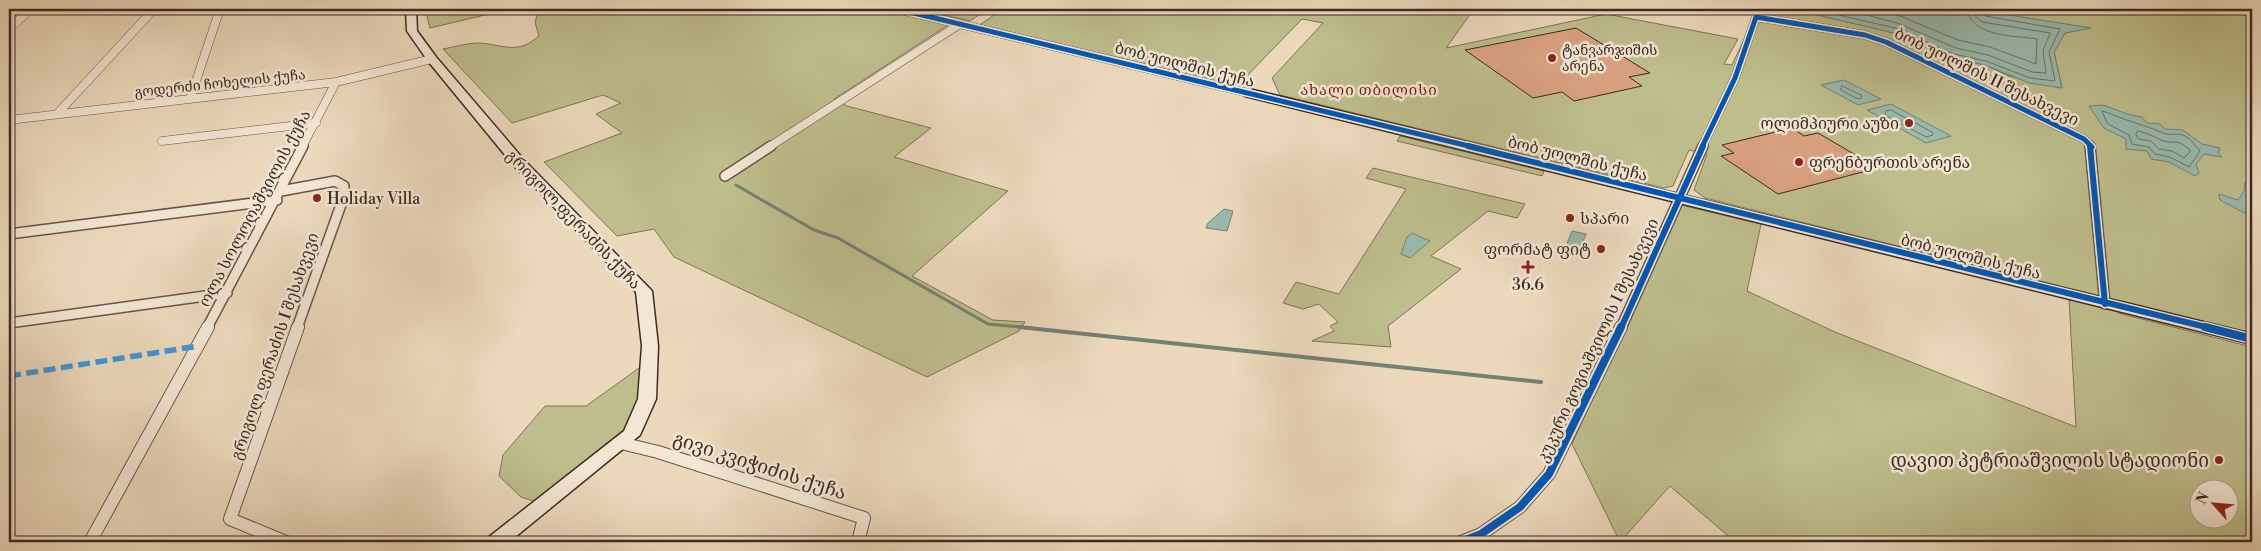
<svg xmlns="http://www.w3.org/2000/svg" width="2261" height="551" viewBox="0 0 2261 551" font-family="'Libre Bodoni','Noto Serif Georgian',serif">
<style>
.green{fill:#bebd8c;stroke:#7e7457;fill-rule:evenodd}
.water{fill:#99baad;stroke:#748175}
.lines{fill:none;stroke-linecap:round;stroke-linejoin:round}
.shore{stroke:#6b7268;stroke-width:1}
.stream-far1{stroke:#748175;stroke-width:3}
.stream{stroke:#748175;stroke-width:4}
.building{fill:#d9a080;stroke:#3d2b22}
.street-far2-casing{stroke:#695648;stroke-width:9}
.street-far1-casing{stroke:#695648;stroke-width:12}
.street-casing{stroke:#695648;stroke-width:14}
.secondary-casing{stroke:#3d2b22;stroke-width:3}
.street-far2{stroke:#f3e6d3;stroke-width:8}
.street-far1{stroke:#f3e6d3;stroke-width:9}
.street{stroke:#f3e6d3;stroke-width:12}
.secondary{fill:#f3e6d3;fill-rule:evenodd}
.quiet{stroke:#3f96d5;stroke-width:5.5;stroke-dasharray:12 5.5;stroke-linecap:butt}
.cycleway-far2-casing{stroke:#f3e6d3;stroke-width:8}
.cycleway-far1-casing{stroke:#f3e6d3;stroke-width:9}
.cycleway-casing{stroke:#f3e6d3;stroke-width:11}
.cycleway-far2{stroke:#0057b8;stroke-width:5}
.cycleway-far1{stroke:#0057b8;stroke-width:6}
.cycleway{stroke:#0057b8;stroke-width:8}
.poi-dot{fill:#8f2418;stroke:#f3e6d3;stroke-width:2}
.labels{text-anchor:middle;stroke-width:5;stroke-linejoin:round;paint-order:stroke}
.far-poi-label{font-size:14px;fill:#3d2b22;stroke:#f3e6d3;text-anchor:start}
.far-street-label{font-size:14px;fill:#3d2b22;stroke:#f3e6d3}
.far-neighbourhood-label{font-size:15px;letter-spacing:1px;fill:#7a1f14;stroke:#f3e6d3}
.street-label{font-size:16px;fill:#3d2b22;stroke:#f3e6d3}
.poi-label{font-size:16px;fill:#3d2b22;stroke:#f3e6d3;text-anchor:start}
.near-poi-label{font-size:19px;fill:#3d2b22;stroke:#f3e6d3;text-anchor:end}
.near-street-label{font-size:19px;fill:#3d2b22;stroke:#f3e6d3}
</style>
<rect width="100%" height="100%" fill="#ecd9bc"/>
<filter id="stains"><feTurbulence type="fractalNoise" baseFrequency=".004" numOctaves="4"/><feColorMatrix values="0 0 0 0 .2 0 0 0 0 .09 0 0 0 0 .02 0 0 0 .5 -.17"/></filter>
<radialGradient id="worn" r=".72"><stop offset=".6" stop-color="#630" stop-opacity="0"/><stop offset="1" stop-color="#630" stop-opacity=".3"/></radialGradient>
<path class="green" d="M425 9H510L430 28Z
M539 9H887L948 25 834 99 847 106 931 128 894 157 1008 191 912 276 993 320 1025 322 1019 331 927 377 674 257 654 229 617 236 544 162 622 133 596 114 621 103 603 95 512 123 443 49C454 47 467 43 479 43 505 45 517 55 539 36L535 22Z
M918 9H988L970 21Z
M1003 9H1474L1446 48 1606 14 1738 39 1724 64 1732 65 1747 33 1759 16 1757 9H1798L1809 13 1894 33 1952 58 1985 65 2009 76 2062 88 2054 52 2065 33 2089 28 1971 9H2252V333L2119 300 2118 313 2252 347V542H1735L1670 486 1620 542 1572 444 1681 205 1761 224 1747 291 1835 332 2076 427 2069 299 2058 286 1705 198 1694 190 1707 154 1689 150 1673 186 1664 188 1280 95 1272 78 1323 23 1302 19 1241 82 1226 79 1221 84 978 26ZM2198 488H2228V518H2198Z
M1400 136 1544 171 1542 176 1397 141Z
M1373 168 1525 204 1517 218 1488 211 1431 256 1461 269 1388 326 1391 347 1312 341 1334 331 1330 326 1338 322 1319 304 1303 309 1283 303 1296 282 1339 294 1406 189 1366 178Z
M649 361 641 405 626 430 536 502 521 497 499 476 503 455 545 406H586Z"/>
<path class="water" d="M1798 9H1971L2091 28 2065 33 2054 52 2062 88 2029 83 1985 65 1952 58 1894 33 1809 13Z
M1844 80 1881 99 1858 105 1821 85Z
M1891 104 1951 136 1926 143 1867 110Z
M2103 105C2117 110 2127 115 2142 117L2147 123 2160 124 2165 129 2183 130 2202 144 2220 148 2218 153 2222 157 2204 154 2196 164 2199 173 2195 176 2169 162 2151 159 2147 151 2126 149V139L2104 128 2089 106Z
M2245 182H2252V217L2220 200 2219 194 2238 200 2244 191Z
M1224 209 1233 211 1227 231 1206 228 1208 223Z
M1572 231 1586 234 1578 254 1564 251Z
M1412 233 1430 241 1410 258 1401 254 1407 237Z"/>
<g class="lines">
<path class="shore" d="M1812 9 1895 28 1954 54 1986 61 2030 78 2055 81 2049 52 2060 29 1985 16 1980 9
M1844 9 1897 23 1956 48 1988 55 2032 72 2046 73 2043 51 2050 33 1982 22 1976 17 1974 9
M1874 9 1900 16 1958 40 1990 47 2036 64 2037 39C2013 35 1974 38 1966 9
M1842 86 1861 95 1862 98 1858 99 1841 90Z
M1891 110 1932 132 1933 135 1926 137 1885 115 1886 111Z
M2102 111C2111 113 2116 117 2124 119 2137 124 2150 127 2163 133 2169 136 2177 133 2183 135 2190 138 2195 145 2200 151L2189 167 2170 157 2155 154 2149 147 2132 144 2129 135 2108 124Z
M2138 131C2147 133 2153 136 2161 140 2176 146 2174 136 2191 151L2184 158 2172 151 2159 149 2151 141 2138 139 2136 134Z"/>
<path class="stream-far1" d="M736 185 814 230 838 238 988 324 1031 328"/>
<path class="stream" d="M1019 327 1541 382"/>
</g>
<path class="building" d="M1576 28 1650 73 1629 77 1642 86 1574 101 1562 92 1533 98 1465 50Z
M1792 128 1804 136 1818 133 1878 168 1778 194 1721 156 1734 153 1722 145Z"/>
<g class="lines">
<defs>
<path id="street-far2" d="M897 9 1249 93
M9 29 31 9
M190 99 220 9
M57 114 154 9
M9 120 336 82 432 59
M162 141 316 123
M302 147 336 82
M769 147 960 24
M1702 147 1735 78 1756 17 1865 35 1886 42 2084 139 2092 147"/>
<path id="street-far1" d="M2090 146 2105 304
M725 176 771 146
M281 191 335 181 344 186 343 199 297 328
M9 234 277 200
M9 323 227 293
M207 328 303 146
M1621 328 1703 146"/>
<path id="street" d="M621 443 658 452 864 518 858 542
M90 542 208 327
M286 542 230 519 298 327
M1461 542 1481 534 1520 507 1549 474 1621 327"/>
<path id="secondary" d="M406 9H416L417 31 436 57 524 160 652 291 658 346 656 399 640 435 509 542H486L489 537 624 431 638 399 642 346 636 292 514 166 428 61 407 31Z
M1249 89 2252 334V344L1245 96 1243 93 1245 90Z"/>
</defs>
<use href="#street-far2" class="street-far2-casing"/>
<use href="#street-far1" class="street-far1-casing"/>
<use href="#street" class="street-casing"/>
<use href="#secondary" class="secondary-casing"/>
<use href="#street-far2" class="street-far2"/>
<use href="#street-far1" class="street-far1"/>
<use href="#street" class="street"/>
<use href="#secondary" class="secondary"/>
<path class="quiet" d="M9 376 198 346"/>
<defs>
<path id="cycleway-far2" d="M897 9 1473 147
M1702 147 1735 78 1756 17 1865 35 1886 42 2084 139 2092 147"/>
<path id="cycleway-far1" d="M1468 146 2210 328
M2090 146 2105 304
M1621 328 1703 146"/>
<path id="cycleway" d="M2205 327 2252 339
M1461 542 1481 534 1520 507 1549 474 1621 327"/>
</defs>
<use href="#cycleway-far2" class="cycleway-far2-casing"/>
<use href="#cycleway-far1" class="cycleway-far1-casing"/>
<use href="#cycleway" class="cycleway-casing"/>
<use href="#cycleway-far2" class="cycleway-far2"/>
<use href="#cycleway-far1" class="cycleway-far1"/>
<use href="#cycleway" class="cycleway"/>
</g>
<g class="poi-dot">
<circle cx="1552" cy="58" r="5"/>
<circle cx="1909" cy="123" r="5"/>
<circle cx="1799" cy="162" r="5"/>
<circle cx="317" cy="198" r="5"/>
<circle cx="1570" cy="218" r="5"/>
<circle cx="1601" cy="249" r="5"/>
<path d="M1525.5 259.5h5v5h5v5h-5v5h-5v-5h-5v-5h5z"/>
<circle cx="2219" cy="460" r="5"/>
</g>
<g class="labels">
<g class="far-poi-label">
<text x="1562" y="55">ტანვარჯიშის<tspan x="1562" dy="16">არენა</tspan></text>
</g>
<g class="far-street-label">
<text transform="translate(220 83) rotate(-6)" y="5">გოდერძი ჩოხელის ქუჩა</text>
</g>
<g class="far-neighbourhood-label">
<text x="1369" y="95">ახალი თბილისი</text>
</g>
<g class="street-label">
<text transform="translate(1185 64) rotate(14)" y="6">ბობ უოლშის ქუჩა</text>
<text transform="translate(1987 76) rotate(26)" y="6">ბობ უოლშის II შესახვევი</text>
<text transform="translate(1578 158) rotate(14)" y="6">ბობ უოლშის ქუჩა</text>
<text transform="translate(254 208) rotate(-62)" y="6">ოლა სოლოღაშვილის ქუჩა</text>
<text transform="translate(574 219) rotate(46)" y="6">გრიგოლ ფერაძის ქუჩა</text>
<text transform="translate(1971 256) rotate(14)" y="6">ბობ უოლშის ქუჩა</text>
<text transform="translate(1597 340) rotate(-65)" y="6">კუკური გოგიაშვილის I შესახვევი</text>
<text transform="translate(274 346) rotate(-71)" y="6">გრიგოლ ფერაძის I შესახვევი</text>
</g>
<g class="poi-label">
<text x="1899" y="129" text-anchor="end">ოლიმპიური აუზი</text>
<text x="1809" y="168">ფრენბურთის არენა</text>
<text x="327" y="204">Holiday Villa</text>
<text x="1580" y="224">სპარი</text>
<text x="1591" y="255" text-anchor="end">ფორმატ ფიტ</text>
<text x="1528" y="290" text-anchor="middle">36.6</text>
</g>
<g class="near-poi-label">
<text x="2209" y="467">დავით პეტრიაშვილის სტადიონი</text>
</g>
<g class="near-street-label">
<text transform="translate(760 465) rotate(18)" y="7">გივი კვიჭიძის ქუჩა</text>
</g>
</g>
<rect width="2261" height="551" fill="none" stroke="#ecd9bc" stroke-width="30"/>
<rect x="10" y="10" width="2241" height="531" fill="none" stroke="#3d2b22" stroke-width="2.5"/>
<rect x="15" y="15" width="2231" height="521" fill="none" stroke="#3d2b22"/>
<g transform="translate(2214 504) rotate(297)"><circle r="24" fill="#f3e6d3" stroke="#aa9b8c"/>
<path d="M0-4L9 19L0 12L-9 19Z" fill="#8f2418"/>
<text y="-8" font-size="14" font-weight="bold" text-anchor="middle" fill="#3d2b22">N</text>
</g>
<rect width="100%" height="100%" filter="url(#stains)"/>
<rect width="100%" height="100%" fill="url(#worn)"/>
</svg>
